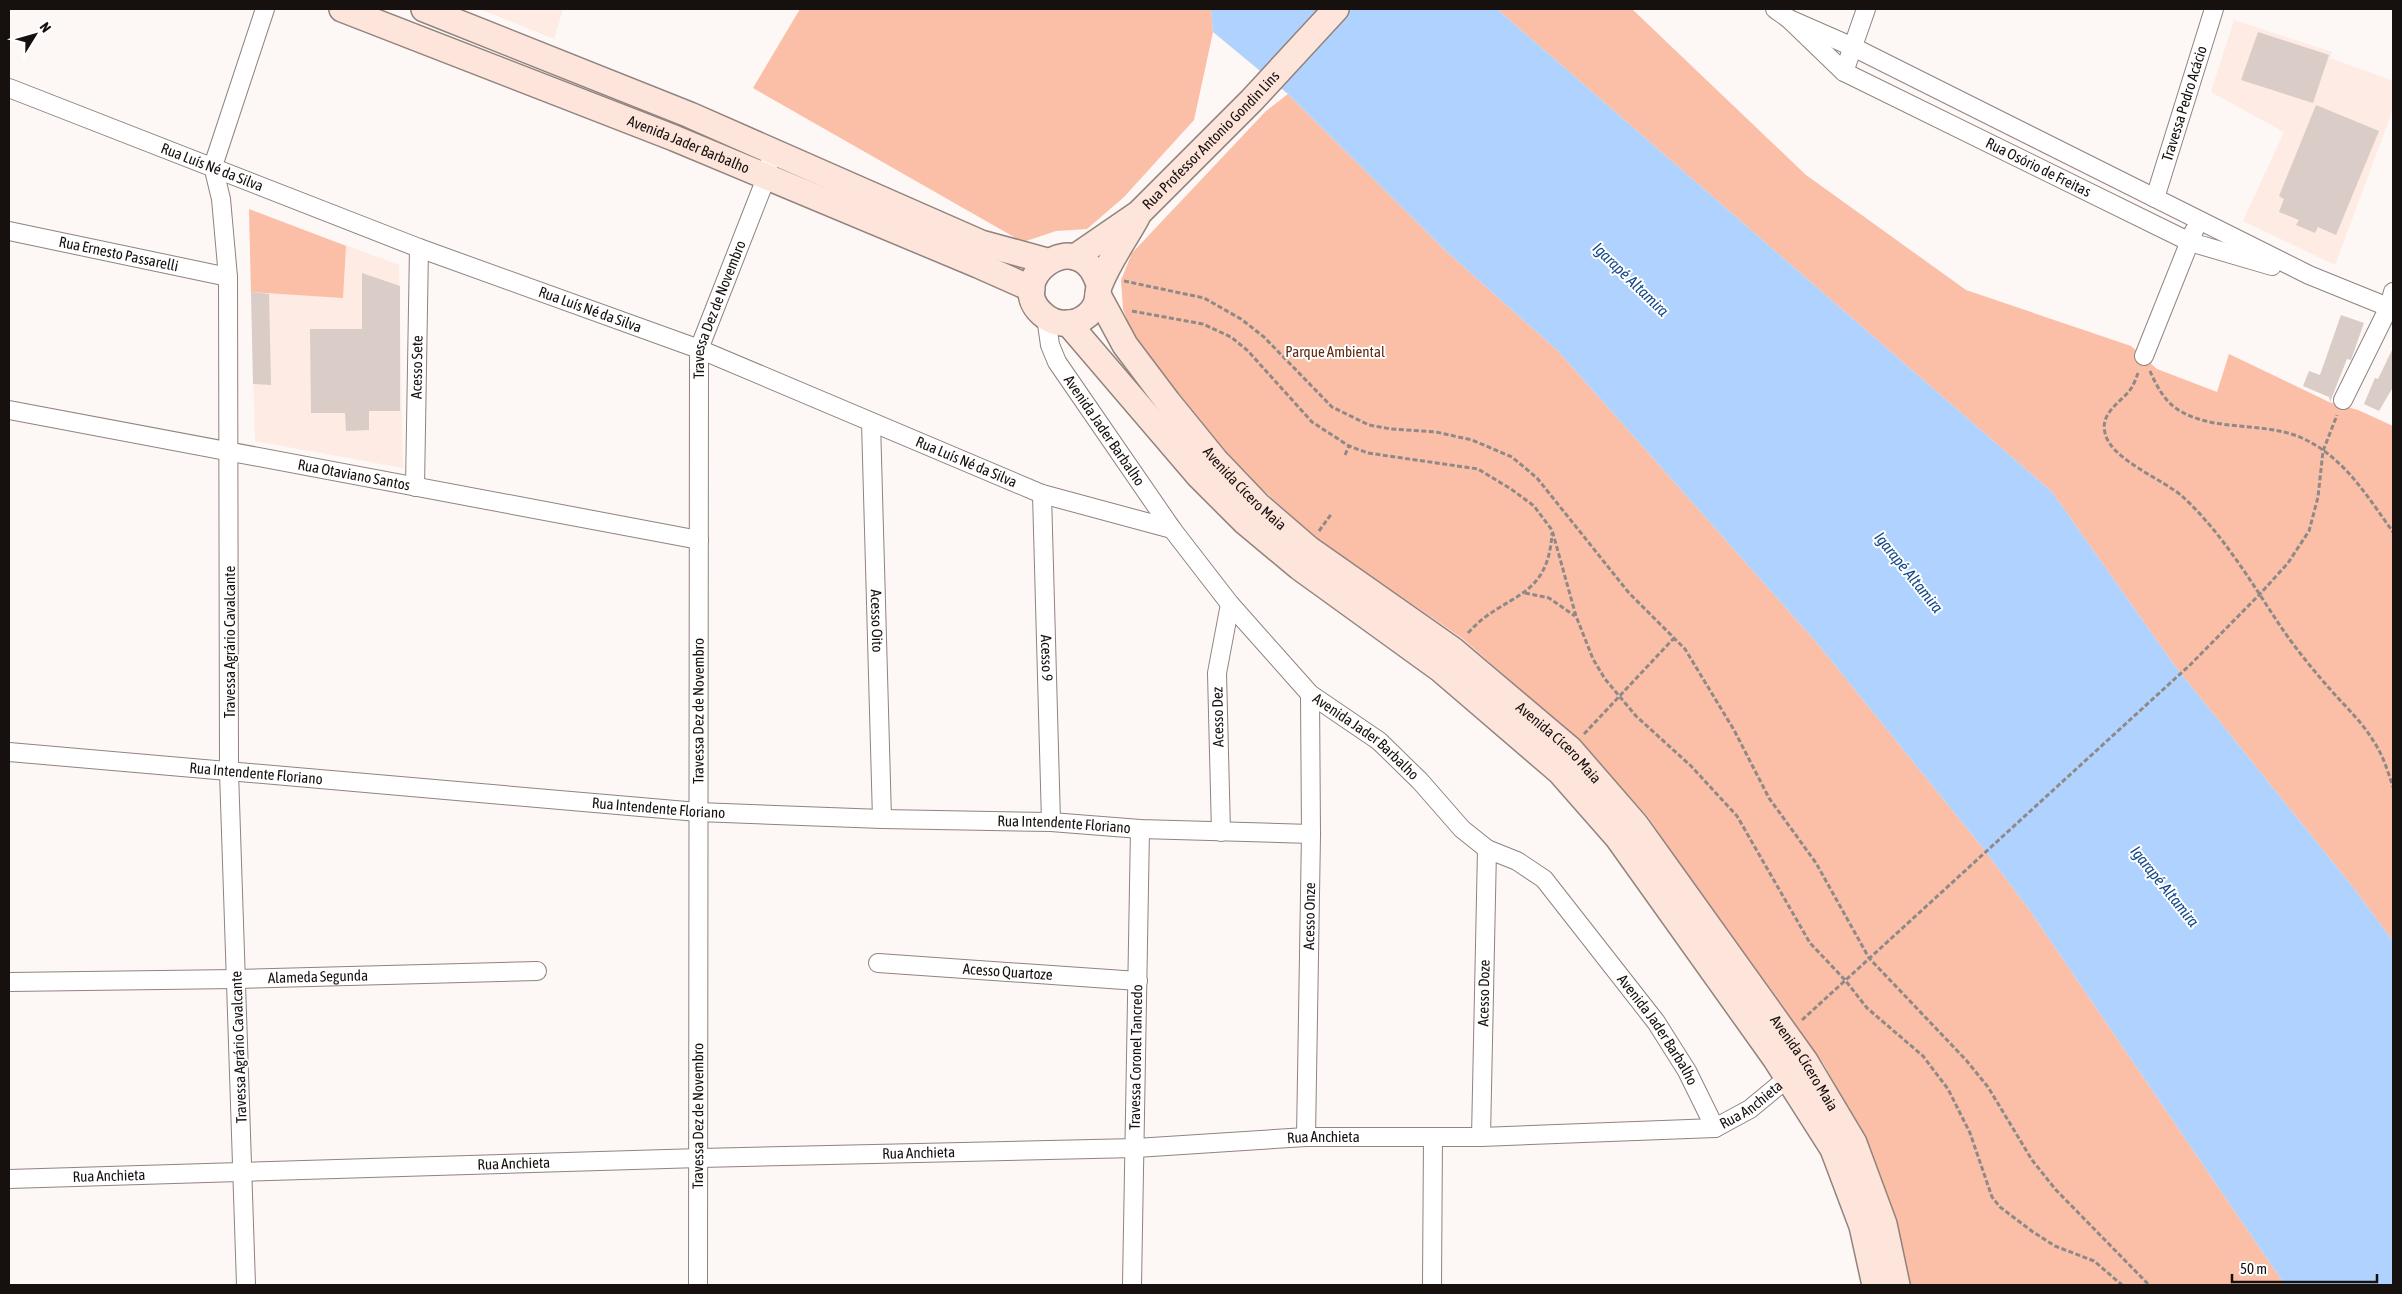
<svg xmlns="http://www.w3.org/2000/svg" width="2402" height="1294" viewBox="0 0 2402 1294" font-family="'Asap Condensed',sans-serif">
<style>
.built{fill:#fdebe4}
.green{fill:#fbbea7}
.water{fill:#b0d2fe}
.building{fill:#daccc6}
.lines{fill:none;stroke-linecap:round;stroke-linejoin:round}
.street-casing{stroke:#91837e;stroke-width:20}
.secondary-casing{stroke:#91837e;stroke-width:28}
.path{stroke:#8f8a88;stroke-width:3;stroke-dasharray:5 2.5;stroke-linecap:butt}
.street{stroke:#fff;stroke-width:18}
.secondary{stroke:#fde5db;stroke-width:25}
.labels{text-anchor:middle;stroke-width:4;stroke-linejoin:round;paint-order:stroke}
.street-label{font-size:15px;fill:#16110f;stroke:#fff}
.park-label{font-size:15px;fill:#622911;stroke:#fff}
.water-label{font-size:16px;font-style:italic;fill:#144a8a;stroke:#fff}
</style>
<rect width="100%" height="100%" fill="#fdf7f5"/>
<path class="built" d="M480 9H563L554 39Z
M2234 20 2332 52 2330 58 2393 81V109L2335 265 2243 221 2284 132 2211 92Z
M249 209 399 265 403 468 255 441Z"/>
<path class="green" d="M800 9H1211L1213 32 1194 120 1124 197 1087 229 1056 231 1023 242 753 88Z
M1497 9H1632L1806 175 1966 290 2131 346 2157 369 2217 392 2229 354 2329 402 2358 410 2393 426V941L2352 886 2175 666 2052 492Z
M1288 94 1446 251 1558 351 1817 643 1982 847 2028 908 2285 1285H1908L1894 1219 1869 1145 1823 1063 1794 1028 1648 817 1578 740 1463 639 1315 537 1224 455 1135 342 1123 309 1121 280 1132 253 1266 111Z
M249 209 346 246 343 298 251 292Z"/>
<path class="water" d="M1211 9H1497L2052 492 2175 666 2352 886 2393 941V1285H2285L2028 908 1982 847 1817 643 1558 351 1446 251 1288 94 1213 32Z"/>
<path class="building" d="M2258 32 2329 55 2313 103 2241 80Z
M2316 105 2379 131 2336 235 2318 227 2315 233 2296 225 2299 220 2279 212 2284 199 2279 196Z
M362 273 400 286V411H369V430L346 431 345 413H311L310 329H362Z
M251 292 269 294 271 385 253 384Z
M2341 315 2364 323 2352 357 2351 360 2347 359 2330 402 2329 397 2303 386 2309 371 2320 375Z
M2393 348V387L2379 411 2364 404 2375 378 2378 379Z"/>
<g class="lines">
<defs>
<g id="street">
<path id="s1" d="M1775 9 1789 19 1844 72 2190 242 2272 266"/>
<path d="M1789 19 1853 47 2309 275 2393 309"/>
<path d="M1844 72 1866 9"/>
<path id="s2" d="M9 88 419 248 699 349 1042 494 1172 529"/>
<path id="s3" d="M2155 198 2214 9"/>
<path id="s4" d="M9 231 228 277"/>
<path id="s5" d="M1046 317 1050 345 1057 362 1172 529 1230 604 1310 694 1379 741 1420 781 1462 829 1487 849 1517 861 1544 879 1656 1022 1687 1071 1715 1128"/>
<path d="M2144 356 2194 231"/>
<path d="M2343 400 2389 307 2393 292"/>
<path id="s6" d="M9 410 699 540"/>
<path id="s7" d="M871 422 882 819"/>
<path id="s8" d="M415 487 419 248"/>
<path id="s9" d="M1042 494 1051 822"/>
<path id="s10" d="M9 752 698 812 882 819 1051 822 1140 829 1311 834"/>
<path d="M1221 832 1217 673 1230 604"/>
<path id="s11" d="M878 963 1138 981"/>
<path id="s12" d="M9 982 236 979 537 971"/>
<path id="s13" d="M1306 1137 1311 834 1310 694"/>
<path id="s14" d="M1481 1137 1487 849"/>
<path id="s15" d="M9 1179 700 1158 1136 1148 1306 1137H1481L1715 1128 1750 1109 1796 1071"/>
<path d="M246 1285 229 772 228 277 221 199 213 166 265 9"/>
<path id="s16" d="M698 1285 699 349 766 178 768 166"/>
<path id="s17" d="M1132 1285 1140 829"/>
<path d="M1432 1285 1433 1137"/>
</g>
<g id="secondary">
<path id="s18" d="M342 9 674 138 978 265 1032 289"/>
<path d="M424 9 690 115 981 243 1047 261"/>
<path id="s19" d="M1075 257 1139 213 1252 100 1336 9"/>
<path d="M1099 285C1080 219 998 282 1046 317 1055 324 1068 325 1078 321 1085 318 1092 312 1095 306 1099 299 1097 290 1100 284 1109 261 1125 239 1137 217"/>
<path id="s20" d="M1098 295 1125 345 1168 402 1216 461 1258 505 1309 549 1453 650 1570 749 1636 825 1805 1061 1854 1143 1884 1224 1897 1285"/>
<path d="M1068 323 1198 475 1245 522 1299 567 1440 669 1560 772 1618 838 1775 1058 1833 1149 1862 1226 1875 1285"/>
</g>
</defs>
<use href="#street" class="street-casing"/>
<use href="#secondary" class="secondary-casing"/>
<path class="path" d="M1124 281 1204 298 1241 319 1264 337 1332 407 1369 425 1391 429 1436 432 1472 440 1512 457 1537 478 1629 593 1685 649 1734 730 1769 798 1816 863 1869 958 1966 1060 1988 1087 2032 1160 2056 1190 2149 1285
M1132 311 1203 324 1231 337 1248 351 1312 422 1349 446 1368 453 1478 469 1511 489 1534 506 1552 530 1576 616 1593 659 1605 679 1636 716 1691 766 1737 816 1810 943 1845 980 1867 1008 1923 1056 1948 1089 1970 1133 1992 1197 2000 1207 2033 1232 2055 1246 2094 1261 2122 1285
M2150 371C2155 383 2163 398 2173 406 2209 434 2262 420 2302 438 2344 457 2367 496 2393 532
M2138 373C2136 378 2134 385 2130 390 2120 403 2100 413 2105 433 2111 460 2163 479 2183 497 2223 534 2251 582 2281 627 2298 652 2318 676 2338 698 2351 712 2364 725 2374 742 2383 755 2388 772 2393 787
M1345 455 1349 446
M1319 531 1332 513
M1525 593 1549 598 1575 616
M1468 633C1504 592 1548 602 1552 533
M1584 734 1674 638
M1802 1020 2191 664 2260 594 2288 563 2309 531 2318 497 2323 451 2337 415"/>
<use href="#street" class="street"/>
<use href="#secondary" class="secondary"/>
</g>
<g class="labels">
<g class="street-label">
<text dy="5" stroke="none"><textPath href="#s3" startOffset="99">Travessa Pedro Acácio</textPath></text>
<text dy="5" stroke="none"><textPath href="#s19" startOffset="180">Rua Professor Antonio Gondin Lins</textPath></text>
<text dy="5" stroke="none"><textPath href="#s18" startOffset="372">Avenida Jader Barbalho</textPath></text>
<text dy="5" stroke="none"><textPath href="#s2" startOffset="218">Rua Luís Né da Silva</textPath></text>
<text dy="5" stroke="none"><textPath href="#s1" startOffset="310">Rua Osório de Freitas</textPath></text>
<text dy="5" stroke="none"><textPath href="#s4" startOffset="112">Rua Ernesto Passarelli</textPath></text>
<text dy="5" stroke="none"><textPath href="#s2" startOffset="622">Rua Luís Né da Silva</textPath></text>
<text dy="5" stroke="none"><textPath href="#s16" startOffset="979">Travessa Dez de Novembro</textPath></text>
<text dy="5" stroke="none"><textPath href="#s8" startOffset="120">Acesso Sete</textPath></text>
<text dy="5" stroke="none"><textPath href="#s5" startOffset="130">Avenida Jader Barbalho</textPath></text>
<text dy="5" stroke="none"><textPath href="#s2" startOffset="1028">Rua Luís Né da Silva</textPath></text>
<text dy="5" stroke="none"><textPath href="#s6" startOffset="351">Rua Otaviano Santos</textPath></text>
<text dy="5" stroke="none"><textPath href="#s20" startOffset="244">Avenida Cícero Maia</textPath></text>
<text dy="5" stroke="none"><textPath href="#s7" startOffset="199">Acesso Oito</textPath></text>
<text transform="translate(230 642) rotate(-90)" y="5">Travessa Agrário Cavalcante</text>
<text dy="5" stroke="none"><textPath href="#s9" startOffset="164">Acesso 9</textPath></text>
<text dy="5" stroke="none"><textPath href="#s16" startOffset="574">Travessa Dez de Novembro</textPath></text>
<text transform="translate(1218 717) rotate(-91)" y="5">Acesso Dez</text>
<text dy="5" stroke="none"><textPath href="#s5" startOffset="535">Avenida Jader Barbalho</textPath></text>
<text dy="5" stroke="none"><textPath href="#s20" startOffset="649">Avenida Cícero Maia</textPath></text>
<text dy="5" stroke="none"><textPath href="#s10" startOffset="248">Rua Intendente Floriano</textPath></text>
<text dy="5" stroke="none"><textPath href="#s10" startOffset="652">Rua Intendente Floriano</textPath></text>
<text dy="5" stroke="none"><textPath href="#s10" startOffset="1058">Rua Intendente Floriano</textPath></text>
<text dy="5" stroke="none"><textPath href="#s13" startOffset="221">Acesso Onze</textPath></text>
<text dy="5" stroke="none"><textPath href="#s11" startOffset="130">Acesso Quartoze</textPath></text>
<text dy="5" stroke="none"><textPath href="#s12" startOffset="309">Alameda Segunda</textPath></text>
<text dy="5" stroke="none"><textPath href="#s14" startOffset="144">Acesso Doze</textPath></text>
<text dy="5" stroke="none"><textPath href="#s5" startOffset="955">Avenida Jader Barbalho</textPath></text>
<text transform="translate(239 1047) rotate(-92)" y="5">Travessa Agrário Cavalcante</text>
<text dy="5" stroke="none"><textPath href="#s17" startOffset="228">Travessa Coronel Tancredo</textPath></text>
<text dy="5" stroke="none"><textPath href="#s20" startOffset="1054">Avenida Cícero Maia</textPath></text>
<text dy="5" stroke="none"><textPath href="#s15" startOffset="1750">Rua Anchieta</textPath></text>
<text dy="5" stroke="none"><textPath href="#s16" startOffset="169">Travessa Dez de Novembro</textPath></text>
<text dy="5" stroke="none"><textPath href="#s15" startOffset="1315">Rua Anchieta</textPath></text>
<text dy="5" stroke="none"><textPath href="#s15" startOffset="910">Rua Anchieta</textPath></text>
<text dy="5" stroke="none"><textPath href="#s15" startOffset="505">Rua Anchieta</textPath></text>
<text dy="5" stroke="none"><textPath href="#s15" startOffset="100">Rua Anchieta</textPath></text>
</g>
<g class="park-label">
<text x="1335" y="357">Parque Ambiental</text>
</g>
<g class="water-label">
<text transform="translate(1631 279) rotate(44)" y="6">Igarapé Altamira</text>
<text transform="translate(1909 572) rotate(51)" y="6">Igarapé Altamira</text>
<text transform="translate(2165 886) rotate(51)" y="6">Igarapé Altamira</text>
</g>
</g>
<rect width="2402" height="1294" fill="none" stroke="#16110f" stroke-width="20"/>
<g transform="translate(35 35) rotate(53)" stroke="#ffffff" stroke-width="4" paint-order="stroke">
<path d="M0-4L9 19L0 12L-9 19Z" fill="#16110f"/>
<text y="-8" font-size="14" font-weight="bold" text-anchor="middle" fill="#16110f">N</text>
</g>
<path d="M2232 1274v8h145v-8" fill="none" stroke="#16110f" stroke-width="2.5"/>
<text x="2240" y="1274" font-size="15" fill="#16110f" stroke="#ffffff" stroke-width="4" paint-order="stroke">50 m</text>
</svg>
